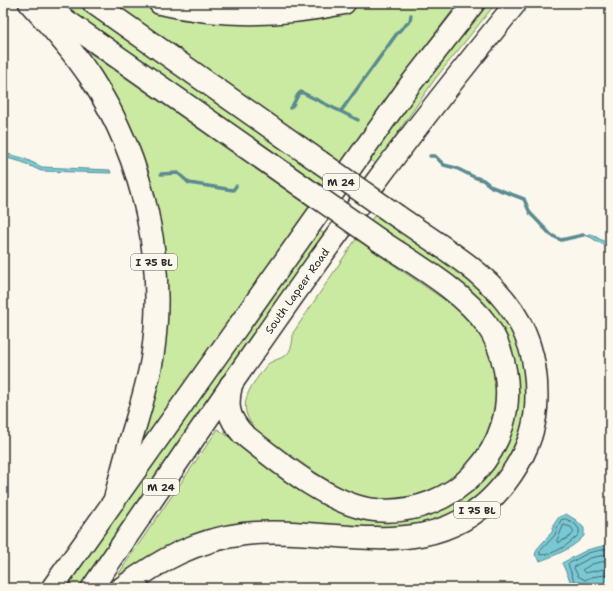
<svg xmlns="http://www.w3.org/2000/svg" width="613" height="591" viewBox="0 0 613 591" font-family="'Shantell Sans',sans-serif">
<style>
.green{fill:#cbeaa1;stroke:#7b8a66}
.water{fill:#79c9d4;stroke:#5a8a90}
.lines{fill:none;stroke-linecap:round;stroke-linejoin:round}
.shore{stroke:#4a6a6f;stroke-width:1}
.stream{stroke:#5a8a90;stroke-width:3.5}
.major-casing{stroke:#2b2b2b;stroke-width:24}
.highway-casing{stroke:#2b2b2b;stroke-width:25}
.major{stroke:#fbf7ec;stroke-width:21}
.highway{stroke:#fbf7ec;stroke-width:22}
.highway-bridge-casing{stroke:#2b2b2b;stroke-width:25;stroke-linecap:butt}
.highway-bridge{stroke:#fbf7ec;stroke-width:22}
.labels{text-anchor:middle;stroke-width:3;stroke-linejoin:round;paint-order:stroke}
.shield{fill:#fbf7ec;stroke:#696865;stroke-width:1}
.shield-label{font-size:10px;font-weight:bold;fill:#2b2b2b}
.street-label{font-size:11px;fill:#2b2b2b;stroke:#fbf7ec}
</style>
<rect width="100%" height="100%" fill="#fbf7ec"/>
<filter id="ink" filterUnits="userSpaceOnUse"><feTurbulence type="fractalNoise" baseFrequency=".025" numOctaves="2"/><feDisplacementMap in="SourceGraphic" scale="8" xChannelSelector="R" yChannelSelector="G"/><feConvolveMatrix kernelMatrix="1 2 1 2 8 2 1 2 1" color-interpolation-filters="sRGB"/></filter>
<g filter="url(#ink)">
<path class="green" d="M61 3H80L329 178 323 186Z
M108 3H133L168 12 340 11 370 3H458L398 83 340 164Z
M484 3H496L435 79 376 164 368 159Z
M90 53 310 207 146 438 139 433 162 262 86 58Z
M377 212 470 277 498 302 528 367 523 434 487 494 427 528 283 527 119 577V574L125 564 218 429 316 499 380 521 408 519 448 506 518 392 517 377 514 361 452 278 371 220Z
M318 230 325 234 133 510 80 588H64Z
M356 239 452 305C469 319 485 335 492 357 497 371 497 387 495 402 487 463 436 506 374 499 338 494 289 453 259 432 239 414 243 396 258 377 261 373 264 368 268 364 273 360 280 359 285 356 292 351 293 341 293 333Z"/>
<path class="water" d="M3 153 23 158 42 167 110 170 111 173 41 171 22 162 3 157Z
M591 234 610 245V249L590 237 583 235Z
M566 514 576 520 584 528V536C572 549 556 555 540 561L535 555 537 549 552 532 554 524 559 517Z
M610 544V585L606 584 583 587 572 585 562 563 587 550Z"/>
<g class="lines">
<path class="shore" d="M566 519 574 523 579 529V534C570 544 554 555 540 555V551L555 535 558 526 561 520Z
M564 525 571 527 574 532 571 536 558 543 557 541Z
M610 554 590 558 575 566 574 568 578 576 585 580 591 577 605 575 610 576
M610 560 592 564 582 570 585 573 604 569 610 570
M582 588 581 583 574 581 568 564 588 553 610 548"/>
<path class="stream" d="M290 108C297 102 294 97 301 92L358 120
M341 111 398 32 410 21 411 15
M430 156H435L444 165 456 168 474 177 483 180 492 187 524 199 530 213 551 235 561 240 583 235
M161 174 178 173 189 183 233 190 236 186"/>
<defs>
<g id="major">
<path d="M52 588 409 86 474 3"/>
<path id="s1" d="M92 588C185 452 277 315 375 183 420 122 468 62 516 3"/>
</g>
<path id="highway" d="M30 3C52 27 73 51 91 78 144 159 167 263 152 359 148 383 141 406 134 429 127 452 121 475 115 499
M94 3 320 162
M160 3C221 17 283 16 344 3
M42 4 303 187
M231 385C226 406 228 418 243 434 277 461 331 506 375 510 454 518 520 448 505 370 502 354 497 339 487 325 462 290 414 264 379 240
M122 588C160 560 196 540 244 534 336 524 436 572 505 483 522 461 534 435 536 408 543 302 472 268 397 216"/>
</defs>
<use href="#major" class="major-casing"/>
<use href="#highway" class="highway-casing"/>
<use href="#major" class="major"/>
<use href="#highway" class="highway"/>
<defs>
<path id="highway-bridge" d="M320 162 397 216
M303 187 379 240"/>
</defs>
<use href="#highway-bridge" class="highway-bridge-casing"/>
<use href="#highway-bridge" class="highway-bridge"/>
</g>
</g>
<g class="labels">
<g class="shield">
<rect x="323" y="174" width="36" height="16" rx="3"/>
<rect x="131" y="254" width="46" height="16" rx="3"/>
<rect x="143" y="479" width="36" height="16" rx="3"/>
<rect x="454" y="502" width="46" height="16" rx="3"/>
</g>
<g class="shield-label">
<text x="341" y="186">M 24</text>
<text x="154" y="266">I 75 BL</text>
<text x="161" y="491">M 24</text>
<text x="477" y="514">I 75 BL</text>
</g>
<g class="street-label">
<text dy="4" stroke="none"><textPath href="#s1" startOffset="361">South Lapeer Road</textPath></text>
</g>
</g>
<rect width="613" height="591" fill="none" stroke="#fbf7ec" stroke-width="16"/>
<rect x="8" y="8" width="597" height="575" fill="none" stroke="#2b2b2b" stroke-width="1.5" filter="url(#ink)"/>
</svg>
